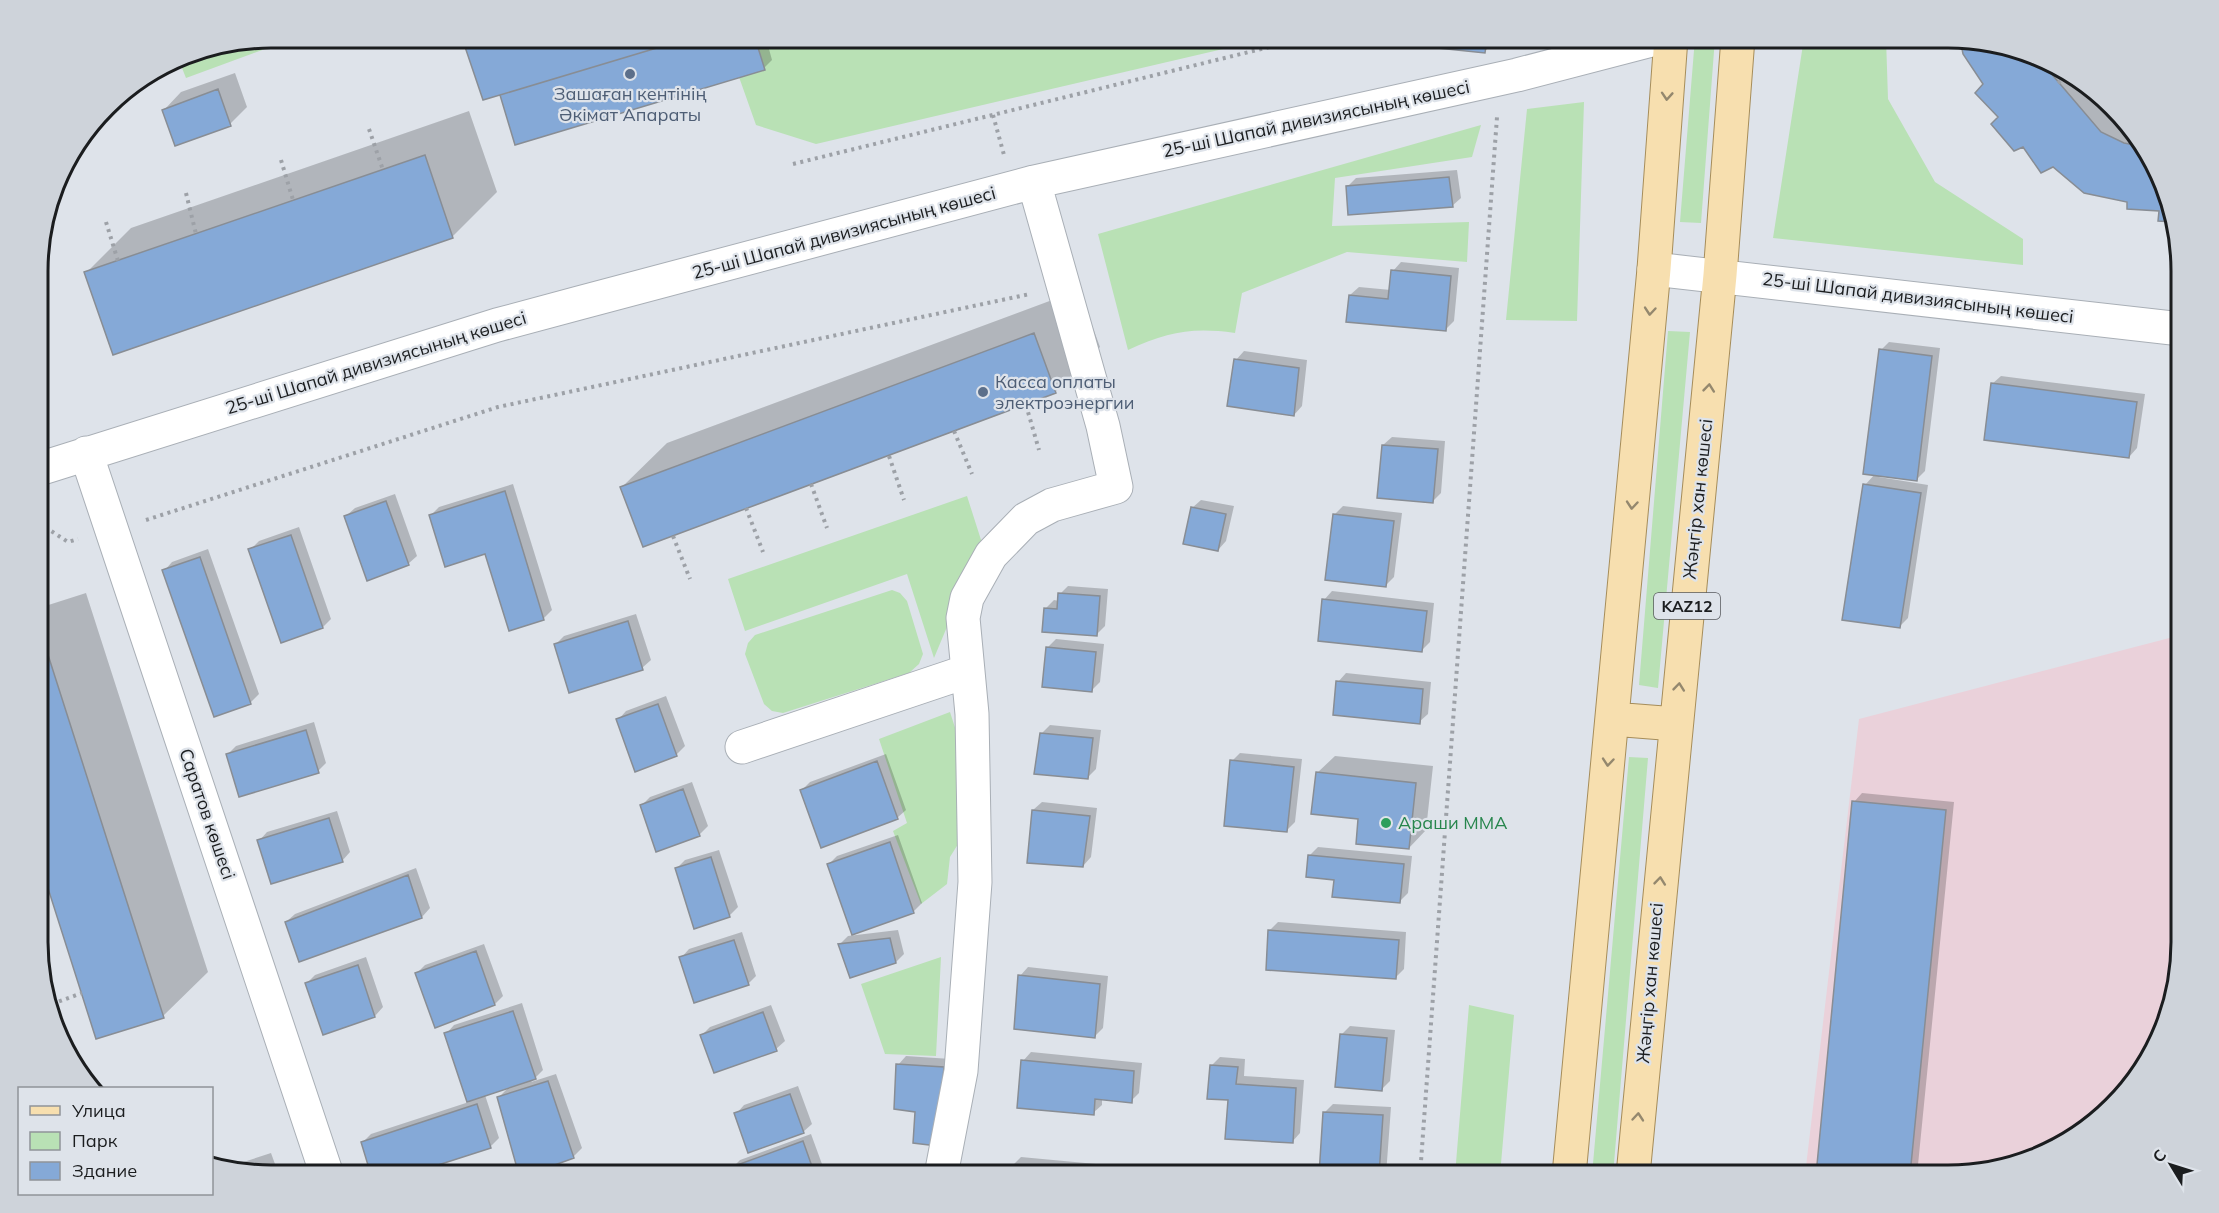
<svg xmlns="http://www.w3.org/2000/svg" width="2219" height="1213" viewBox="0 0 2219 1213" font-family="Mulish,sans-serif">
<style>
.industrial{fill:#ead1da}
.green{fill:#b9e1b5}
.shadow{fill:#0003}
.building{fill:#85a9d7;stroke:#888d94;stroke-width:1.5}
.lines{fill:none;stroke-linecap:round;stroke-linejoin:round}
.minor-casing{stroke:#a9afb6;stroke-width:35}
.major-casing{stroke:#a68d5a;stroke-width:35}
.path{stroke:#9da1a7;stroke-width:4;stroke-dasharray:3 4.5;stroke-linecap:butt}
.minor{stroke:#fff;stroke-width:33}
.major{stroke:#f7dfaf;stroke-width:33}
.oneway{stroke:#94886e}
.service-dot{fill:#5c6f8a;stroke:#dee3ea;stroke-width:2}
.leisure-dot{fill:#2e9e5b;stroke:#dee3ea;stroke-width:2}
.labels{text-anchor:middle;stroke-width:4.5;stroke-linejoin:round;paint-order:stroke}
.shield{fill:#dee3ea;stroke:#56585c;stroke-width:1.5}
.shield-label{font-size:16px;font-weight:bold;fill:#1b1d1f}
.service-label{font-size:18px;fill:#4e5e75;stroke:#dee3ea}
.street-label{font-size:18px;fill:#1b1d1f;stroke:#dee3ea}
.leisure-label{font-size:18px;fill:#27864d;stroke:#dee3ea;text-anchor:start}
.rim{fill:none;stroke:#1b1d1f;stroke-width:3}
</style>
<rect width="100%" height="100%" fill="#dee3ea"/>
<path class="industrial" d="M2181 635V957L2150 1058 2113 1107 2065 1144 1963 1175H1805L1859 719Z"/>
<path class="green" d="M271 38H295L186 78 178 58Z
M755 38H1265L1266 39 816 144 756 125 739 77 765 69Z
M1695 38H1715L1701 223 1680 222Z
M1804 38H1886L1888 99 1935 182 2023 239V265L1773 238Z
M1584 102 1577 321 1506 320 1527 109Z
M1481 125 1472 157 1335 178 1332 226 1469 222 1467 262 1347 252 1242 293 1235 333C1191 327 1168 332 1128 350L1098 234Z
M1668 331 1690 332 1658 688 1639 685Z
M967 496 982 543 934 658 907 574 745 631 728 579Z
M892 590 900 593 907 601 923 654 919 664 909 673 783 713 772 711 764 704 745 654 748 643 755 635Z
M950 712 959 740 960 841 950 857 947 884 921 904 893 831 907 823 879 739Z
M1629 757 1648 758 1613 1175H1592Z
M941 957 936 1056 885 1054 861 984Z
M1469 1005 1514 1015 1500 1175H1455Z"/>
<path class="shadow" d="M464 38H766L772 60 764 68 516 143 501 93 484 99Z
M1372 38H1498L1485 51 1372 40Z
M1961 39 2008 46 2064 69 2142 142 2169 197 2174 221 2159 219 2161 209 2128 200 2092 195 2024 145 2000 117Z
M235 73 247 107 230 124 164 110 181 92Z
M469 111 497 192 452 237 86 273 131 228Z
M1457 170 1461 198 1452 206 1347 187 1356 178Z
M1401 262 1459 268 1454 321 1445 330 1350 295 1359 287 1391 290 1393 271Z
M1079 290 1100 347 1055 392 622 487 667 443Z
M1889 342 1940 348 1925 471 1917 479 1879 475V477L1928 485 1908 618 1899 627 1865 485 1875 474 1881 350Z
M1244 351 1307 360 1302 406 1294 415 1236 360Z
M2001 376 2145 394 2137 448 2129 457 1992 384Z
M1392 437 1445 441 1441 493 1433 501 1383 445Z
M513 484 552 610 544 618 510 629 487 552 431 515 439 507Z
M395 494 417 556 408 564 346 516 355 508Z
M1201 500 1234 506 1226 541 1218 550 1192 508Z
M1343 506 1402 513 1394 577 1385 586 1334 515Z
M299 527 331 619 323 627 250 550 259 541Z
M208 549 259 694 251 702 215 715 164 571 172 562Z
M1068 586 1108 589 1105 626 1097 634 1045 609 1054 600 1059 601 1060 594Z
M1332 591 1434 603 1430 642 1421 651 1324 600Z
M86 593 208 972 163 1016 39 856V608Z
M636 614 651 660 642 668 556 644 564 636Z
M1056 639 1104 644 1100 682 1092 690 1047 648Z
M1346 673 1431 682 1428 714 1419 722 1338 682Z
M666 696 685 746 676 755 618 720 626 711Z
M314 722 326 763 318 771 228 754 236 746Z
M1050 725 1101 730 1096 769 1087 778 1041 734Z
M1240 753 1302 759 1295 822 1286 831 1232 761Z
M886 754 906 810 897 818 802 790 810 782Z
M1335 756 1433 766 1426 830 1409 848 1360 818 1317 773Z
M692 782 708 826 699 835 641 806 650 797Z
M1862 793 1954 802 1917 1175H1818L1854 802Z
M1042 802 1097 808 1091 857 1083 866 1033 810Z
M337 811 350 852 342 861 259 841 267 832Z
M898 835 922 903 914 911 853 933 829 864 837 856Z
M1318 847 1412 856 1408 893 1399 902 1335 879 1310 855Z
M719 850 738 907 729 916 676 869 685 860Z
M416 868 430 908 422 917 286 922 295 914Z
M1278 922 1406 932 1404 969 1395 978 1270 930Z
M898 930 904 954 896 962 840 944 848 936Z
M742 932 756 976 748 984 681 958 689 949Z
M484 944 503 996 495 1004 417 973 425 965Z
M366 957 383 1007 375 1016 307 983 315 975Z
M1028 967 1108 976 1103 1028 1094 1037 1020 976Z
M522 1003 543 1070 531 1082 556 1074 582 1148 573 1157 521 1175 498 1098 510 1086 485 1095 499 1138 490 1147 402 1175H373L363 1142 371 1134 469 1102 446 1034 454 1025Z
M771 1005 785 1041 776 1049 702 1035 710 1027Z
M1350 1026 1395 1030 1390 1081 1382 1089 1341 1035Z
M1031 1052 1142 1063 1139 1093 1131 1101 1102 1098V1105L1093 1113 1023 1061Z
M906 1056 951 1059 937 1144 917 1110 898 1065Z
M1220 1057 1245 1059 1244 1076 1304 1080 1300 1133 1292 1142 1229 1098 1211 1066Z
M798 1086 812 1124 803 1132 736 1114 744 1105Z
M1333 1104 1391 1107 1386 1175H1321L1325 1112Z
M811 1134 826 1175H734L731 1169 740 1160Z
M271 1153 279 1175 222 1169Z
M1021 1157 1096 1164 1095 1175H1011L1012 1166Z
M1109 1172 1138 1175H1105Z"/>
<path class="building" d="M462 38H690L483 100Z
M690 38H755L765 70 515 145 500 95Z
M1371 38H1487L1485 53 1370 41Z
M1960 39 2008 46 2037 57 2101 132 2124 143 2145 147 2169 197 2174 222 2158 221 2159 211 2127 209V202L2084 193 2053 167 2041 173 2023 147 2014 151 1991 124 1998 117 1975 93 1983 84 1963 54Z
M218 89 231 126 175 146 162 110Z
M425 155 453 238 113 355 84 272Z
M1449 177 1453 207 1348 215 1346 186Z
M1391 270 1451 276 1446 331 1346 322 1349 295 1388 299Z
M1034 333 1056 393 643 547 620 487Z
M1879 349 1932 356 1917 481 1863 474Z
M1234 359 1299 368 1294 416 1227 406Z
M1991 383 2137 402 2129 458 1984 440Z
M1382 445 1438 449 1433 503 1377 498Z
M1863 484 1921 493 1900 628 1842 620Z
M505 491 544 620 509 631 485 554 445 567 429 515Z
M386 501 409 565 367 581 344 516Z
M1191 507 1226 514 1218 551 1183 544Z
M1333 514 1394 521 1386 587 1325 580Z
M291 535 323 628 281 643 248 549Z
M200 557 251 704 214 717 162 570Z
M1058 593 1100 596 1097 636 1042 632 1044 608 1057 609Z
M1322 599 1427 611 1422 652 1318 641Z
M628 621 643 670 569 693 554 644Z
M42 636 164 1018 96 1039 39 860V637Z
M1046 647 1096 652 1092 692 1042 687Z
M1336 681 1423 689 1420 724 1333 715Z
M658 704 677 756 635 772 616 719Z
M306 730 319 773 239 797 226 754Z
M1040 733 1093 738 1088 779 1034 774Z
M1230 760 1294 767 1287 832 1224 826Z
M877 761 898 819 821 848 800 790Z
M1316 772 1416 783 1409 849 1356 844 1358 819 1311 814Z
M683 789 700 836 656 852 640 805Z
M1852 801 1946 810 1910 1175H1816Z
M1032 810 1090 816 1083 867 1027 863Z
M329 818 343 862 271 884 257 840Z
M890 842 914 913 852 935 827 864Z
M1308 855 1404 864 1400 903 1332 897 1334 880 1306 877Z
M711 857 730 917 694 929 675 868Z
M408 875 422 918 299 962 285 922Z
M1268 930 1399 940 1396 979 1266 970Z
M890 938 896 963 850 978 838 944Z
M734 940 749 985 694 1003 679 957Z
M476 951 495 1005 435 1028 415 973Z
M358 965 375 1017 323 1035 305 983Z
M1018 975 1100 984 1095 1038 1014 1029Z
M513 1011 536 1079 467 1102 444 1033Z
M763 1012 777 1051 714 1073 700 1035Z
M1340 1034 1387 1038 1382 1091 1335 1087Z
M1021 1060 1134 1071 1132 1103 1095 1099 1094 1115 1017 1108Z
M896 1064 944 1067 937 1146 913 1143 915 1112 894 1109Z
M1210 1065 1238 1067 1236 1084 1296 1088 1293 1143 1225 1139 1228 1100 1207 1099Z
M548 1081 574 1158 527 1175H519L497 1097Z
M790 1094 804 1133 748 1153 734 1113Z
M477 1104 491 1148 407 1175H371L361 1142Z
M1323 1112 1383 1115 1379 1175H1319Z
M803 1141 815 1175H732L729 1168Z
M1011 1165 1088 1172V1175H1010Z"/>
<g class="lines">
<defs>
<path id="minor" d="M1654 269 2181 329
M86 453 327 1175
M39 469 497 325 579 303 1034 182 1517 75 1659 38
M742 747 968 671
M941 1175 961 1071 975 882 972 714 963 618 967 598 991 555 1026 519 1052 505 1116 487 1103 426 1034 182"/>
<path id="major" d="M1612 719 1676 724
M1569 1175 1654 269 1671 38
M1633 1175 1720 275 1738 38"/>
</defs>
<use href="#minor" class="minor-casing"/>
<use href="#major" class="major-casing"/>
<path class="path" d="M2058 83 2070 74
M993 115 1004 155
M369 129 383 170
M281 160 293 200
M793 164 1306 38
M186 193 196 234
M106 222 118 261
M1026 405 1039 450
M954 431 972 474
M889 456 904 500
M811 484 827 528
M746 508 763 552
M146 520 498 407 1030 294
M39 523 68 542 78 539
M673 536 690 579
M39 892 49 889
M52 1004 82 993
M1420 1175 1497 117"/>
<use href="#minor" class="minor"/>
<use href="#major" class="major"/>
</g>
<defs><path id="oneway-chevron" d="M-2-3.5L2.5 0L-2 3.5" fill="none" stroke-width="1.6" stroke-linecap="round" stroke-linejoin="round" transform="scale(1.5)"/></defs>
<g class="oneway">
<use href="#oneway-chevron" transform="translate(1667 96) rotate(94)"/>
<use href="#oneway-chevron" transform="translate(1650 311) rotate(95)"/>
<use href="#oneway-chevron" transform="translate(1709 388) rotate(-84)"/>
<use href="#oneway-chevron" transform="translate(1632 505) rotate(95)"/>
<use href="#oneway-chevron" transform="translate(1679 687) rotate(-84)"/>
<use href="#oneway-chevron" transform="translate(1608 762) rotate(95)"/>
<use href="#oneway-chevron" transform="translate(1660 881) rotate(-84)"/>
<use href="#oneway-chevron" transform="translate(1638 1117) rotate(-85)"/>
</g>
<g class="service-dot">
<circle cx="630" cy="74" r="6"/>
<circle cx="983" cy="392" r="6"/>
</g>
<circle class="leisure-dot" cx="1386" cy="823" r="6"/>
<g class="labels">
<rect class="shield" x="1654" y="593" width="66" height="26" rx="4.5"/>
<g class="shield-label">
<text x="1687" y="612">KAZ12</text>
</g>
<g class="service-label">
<text x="630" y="100">Зашаған кентінің<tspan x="630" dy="21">Әкімат Апараты</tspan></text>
<text x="995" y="388" text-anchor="start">Касса оплаты<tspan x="995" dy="21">электроэнергии</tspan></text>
</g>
<g class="street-label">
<text transform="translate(1316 119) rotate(-12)" y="6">25-ші Шапай дивизиясының көшесі</text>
<text transform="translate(844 233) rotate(-15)" y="6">25-ші Шапай дивизиясының көшесі</text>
<text transform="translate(1918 298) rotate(7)" y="6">25-ші Шапай дивизиясының көшесі</text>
<text transform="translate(376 363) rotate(-17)" y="6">25-ші Шапай дивизиясының көшесі</text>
<text transform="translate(1698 499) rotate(-84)" y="6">Жәңгір хан көшесі</text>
<text transform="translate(207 814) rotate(71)" y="6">Саратов көшесі</text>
<text transform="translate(1650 983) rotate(-85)" y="6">Жәңгір хан көшесі</text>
</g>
<g class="leisure-label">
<text x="1398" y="829">Араши ММА</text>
</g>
</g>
<path d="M0 0H2219V1213H0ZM271 48H1948A223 223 0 0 1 2171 271V942A223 223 0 0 1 1948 1165H271A223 223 0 0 1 48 942V271A223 223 0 0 1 271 48Z" fill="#ced3da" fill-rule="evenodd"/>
<path class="rim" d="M271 48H1948A223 223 0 0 1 2171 271V942A223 223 0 0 1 1948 1165H271A223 223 0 0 1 48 942V271A223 223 0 0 1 271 48Z"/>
<rect x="18" y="1087" width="195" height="108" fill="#dee3ea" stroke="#909499" stroke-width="1.5"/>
<rect x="30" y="1106" width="30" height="9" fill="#f7dfaf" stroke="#909499" stroke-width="1.5"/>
<text x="72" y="1117" font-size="18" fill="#1b1d1f">Улица</text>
<rect x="30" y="1132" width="30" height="18" fill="#b9e1b5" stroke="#909499" stroke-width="1.5"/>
<text x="72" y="1147" font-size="18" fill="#1b1d1f">Парк</text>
<rect x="30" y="1162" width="30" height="18" fill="#85a9d7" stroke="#909499" stroke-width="1.5"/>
<text x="72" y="1177" font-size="18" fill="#1b1d1f">Здание</text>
<g transform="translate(2171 1165) rotate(308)" stroke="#dee3ea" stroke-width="4.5" paint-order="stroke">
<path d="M0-4.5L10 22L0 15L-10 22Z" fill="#1b1d1f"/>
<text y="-9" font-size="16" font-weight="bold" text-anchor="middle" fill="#1b1d1f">С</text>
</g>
</svg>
